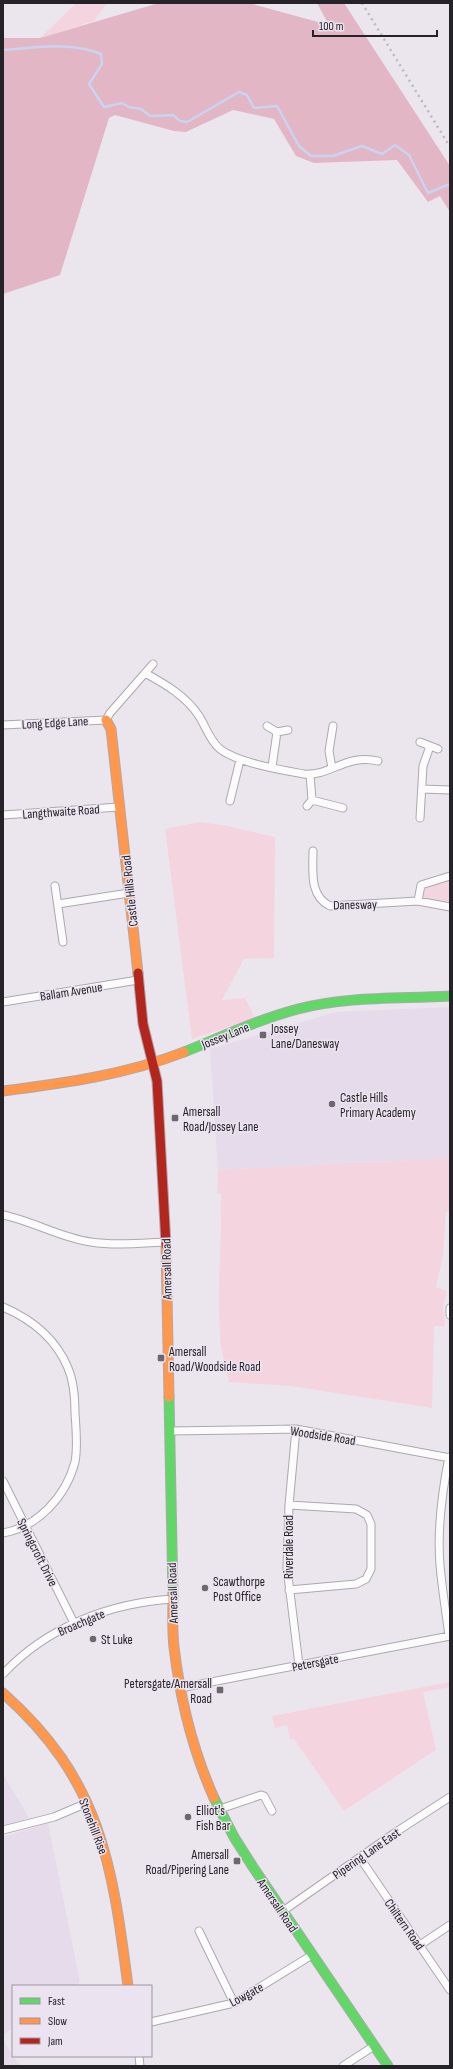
<svg xmlns="http://www.w3.org/2000/svg" width="453" height="2069" viewBox="0 0 453 2069" font-family="'Sofia Sans Condensed',sans-serif">
<style>
.built{fill:#e5dbea}
.green{fill:#f4d4df}
.forest{fill:#e2b6c5}
.lines{fill:none;stroke-linecap:round;stroke-linejoin:round}
.stream{stroke:#c9d4f1;stroke-width:2.5}
.street-casing{stroke:#aca8ae;stroke-width:9}
.fast-casing{stroke:#aca8ae;stroke-width:11}
.slow-casing{stroke:#aca8ae;stroke-width:11}
.jam-casing{stroke:#aca8ae;stroke-width:11}
.street{stroke:#fcfbfc;stroke-width:7}
.fast{stroke:#63d668;stroke-width:9}
.slow{stroke:#ff974d;stroke-width:9}
.jam{stroke:#b3261e;stroke-width:9}
.rail{stroke:#bbbabb;stroke-width:2.5;stroke-dasharray:2 4;stroke-linecap:butt}
.poi-dot{fill:#6b676d;stroke:#ece3f0;stroke-width:1.5}
.labels{text-anchor:middle;stroke-width:3;stroke-linejoin:round;paint-order:stroke}
.street-label{font-size:13px;fill:#262328;stroke:#ece3f0}
.poi-label{font-size:13px;fill:#262328;stroke:#ece3f0;text-anchor:start}
</style>
<rect width="100%" height="100%" fill="#ebe6ed"/>
<path class="built" d="M450 1007V1158L218 1170 210 1049 336 1012Z
M3 1774 29 1818 3 1826Z
M48 1823 80 1982 76 1986H13V2028L3 2035V1837Z
M3 2039 13 2056 21 2066H3Z"/>
<path class="green" d="M76 3H107L94 21 40 38Z
M199 822 222 825 275 837 274 958 244 959 222 1000 245 998 255 1018 192 1039 165 829Z
M450 878V902L425 898 422 894 425 886Z
M450 1158V1212H446L443 1255 436 1287 447 1291 443 1307 445 1326H434L432 1408 291 1386 229 1382C226 1366 220 1350 220 1334 217 1287 222 1241 221 1194L217 1193 218 1170Z
M450 1682V1687L423 1692 436 1750 344 1811 294 1739H290L287 1725 275 1728 272 1716Z"/>
<path class="forest" d="M159 3H249L329 25 317 3H344L450 166V212L440 196 428 202 397 160 314 163 296 156 274 119 233 110 186 132 174 131 115 115 109 118 60 275 3 294V38H40Z"/>
<g class="lines">
<path class="stream" d="M3 50C34 48 72 41 101 54L102 64 89 84 104 107 122 103 129 107 141 109 150 116 173 115 180 121 187 122 239 92 247 95 254 108 277 106 299 146 311 156H333L362 146 382 154 395 145 409 155 428 193 450 184"/>
<defs>
<path id="street" d="M145 673C165 684 186 696 199 716 206 727 210 741 220 749 238 763 282 770 304 774 329 777 347 753 378 761
M3 725 106 720 110 713 153 664
M267 726 277 732 288 730
M420 742 438 749
M272 767 277 732
M332 768 329 751 333 726
M310 774 312 800
M422 789 450 790
M230 801 240 760
M307 806 312 800 343 808
M3 815 119 807
M420 818 423 766 430 746
M313 851C313 870 309 896 330 906L418 901 450 907
M55 886 63 942
M418 901 421 885 450 876
M58 904 129 893
M3 1002 138 980
M3 1215C33 1221 61 1238 91 1242 115 1246 142 1243 166 1242
M3 1307C31 1319 56 1339 68 1368 74 1382 75 1398 75 1413 76 1429 78 1446 75 1462 66 1496 38 1527 3 1533
M450 1308V1315
M296 1429 289 1505 287 1568 299 1665
M169 1431 296 1429 450 1458
M449 1457C442 1492 437 1529 440 1565 442 1589 446 1612 449 1636
M3 1481 74 1623
M289 1590 356 1584 366 1579 371 1569V1524L367 1515 356 1509 289 1505
M3 1674C47 1627 109 1603 173 1599
M180 1688 450 1636
M220 1809 261 1795 264 1796 272 1811
M3 1830 54 1817 87 1803
M360 1858 450 1990
M283 1911 396 1832 450 1797
M199 1931 234 2003
M420 1945 450 1925
M151 2022 234 2003 312 1955
M139 2056 140 2066
M343 2066 374 2046"/>
<path id="fast" d="M184 1052C222 1037 259 1019 298 1009 347 996 400 999 450 996
M169 1397 173 1596
M214 1798 234 1837 253 1867 388 2066"/>
<path id="slow" d="M106 720 111 729 138 973
M3 1091C65 1083 125 1075 184 1052
M166 1245 169 1397
M173 1596C173 1613 172 1631 174 1647 180 1698 193 1751 214 1798
M3 1693C101 1780 112 1863 128 1986"/>
<path id="jam" d="M138 973 143 1024 157 1081 166 1245"/>
</defs>
<use href="#street" class="street-casing"/>
<use href="#fast" class="fast-casing"/>
<use href="#slow" class="slow-casing"/>
<use href="#jam" class="jam-casing"/>
<use href="#street" class="street"/>
<use href="#fast" class="fast"/>
<use href="#slow" class="slow"/>
<use href="#jam" class="jam"/>
<path class="rail" d="M362 3 450 147"/>
</g>
<g class="poi-dot">
<rect x="259" y="1031" width="8" height="8" rx="2"/>
<circle cx="332" cy="1104" r="4"/>
<rect x="171" y="1114" width="8" height="8" rx="2"/>
<rect x="157" y="1354" width="8" height="8" rx="2"/>
<circle cx="205" cy="1588" r="4"/>
<circle cx="93" cy="1639" r="4"/>
<rect x="216" y="1686" width="8" height="8" rx="2"/>
<circle cx="188" cy="1817" r="4"/>
<rect x="233" y="1857" width="8" height="8" rx="2"/>
</g>
<g class="labels">
<g class="street-label">
<text transform="translate(55 722) rotate(-3)" y="5">Long Edge Lane</text>
<text transform="translate(61 811) rotate(-4)" y="5">Langthwaite Road</text>
<text transform="translate(129 891) rotate(-96)" y="5">Castle Hills Road</text>
<text transform="translate(355 904) rotate(-1)" y="5">Danesway</text>
<text transform="translate(71 991) rotate(-9)" y="5">Ballam Avenue</text>
<text transform="translate(225 1035) rotate(-22)" y="5">Jossey Lane</text>
<text transform="translate(166 1269) rotate(-91)" y="5">Amersall Road</text>
<text transform="translate(323 1435) rotate(9)" y="5">Woodside Road</text>
<text transform="translate(288 1547) rotate(-90)" y="5">Riverdale Road</text>
<text transform="translate(38 1552) rotate(63)" y="5">Springcroft Drive</text>
<text transform="translate(172 1593) rotate(-92)" y="5">Amersall Road</text>
<text transform="translate(81 1622) rotate(-23)" y="5">Broachgate</text>
<text transform="translate(315 1662) rotate(-11)" y="5">Petersgate</text>
<text transform="translate(94 1826) rotate(69)" y="5">Stonehill Rise</text>
<text transform="translate(366 1853) rotate(-35)" y="5">Pipering Lane East</text>
<text transform="translate(278 1905) rotate(56)" y="5">Amersall Road</text>
<text transform="translate(405 1924) rotate(55)" y="5">Chiltern Road</text>
<text transform="translate(246 1994) rotate(-28)" y="5">Lowgate</text>
</g>
<g class="poi-label">
<text x="271" y="1033">Jossey<tspan x="271" dy="15">Lane/Danesway</tspan></text>
<text x="340" y="1102">Castle Hills<tspan x="340" dy="15">Primary Academy</tspan></text>
<text x="183" y="1116">Amersall<tspan x="183" dy="15">Road/Jossey Lane</tspan></text>
<text x="169" y="1356">Amersall<tspan x="169" dy="15">Road/Woodside Road</tspan></text>
<text x="213" y="1586">Scawthorpe<tspan x="213" dy="15">Post Office</tspan></text>
<text x="101" y="1644">St Luke</text>
<text x="212" y="1688" text-anchor="end">Petersgate/Amersall<tspan x="212" dy="15">Road</tspan></text>
<text x="196" y="1815">Elliot's<tspan x="196" dy="15">Fish Bar</tspan></text>
<text x="229" y="1859" text-anchor="end">Amersall<tspan x="229" dy="15">Road/Pipering Lane</tspan></text>
</g>
</g>
<rect width="453" height="2069" fill="none" stroke="#262328" stroke-width="8"/>
<rect x="12" y="1985" width="140" height="72" fill="#ece3f0" stroke="#9d96a0"/>
<rect x="20" y="1998" width="20" height="6" fill="#63d668" stroke="#9d96a0"/>
<text x="48" y="2005" font-size="12" fill="#262328">Fast</text>
<rect x="20" y="2018" width="20" height="6" fill="#ff974d" stroke="#9d96a0"/>
<text x="48" y="2025" font-size="12" fill="#262328">Slow</text>
<rect x="20" y="2038" width="20" height="6" fill="#b3261e" stroke="#9d96a0"/>
<text x="48" y="2045" font-size="12" fill="#262328">Jam</text>
<path d="M313 30v6h124v-6" fill="none" stroke="#262328" stroke-width="2"/>
<text x="319" y="30" font-size="12" fill="#262328" stroke="#ece3f0" stroke-width="3" paint-order="stroke">100 m</text>
</svg>
